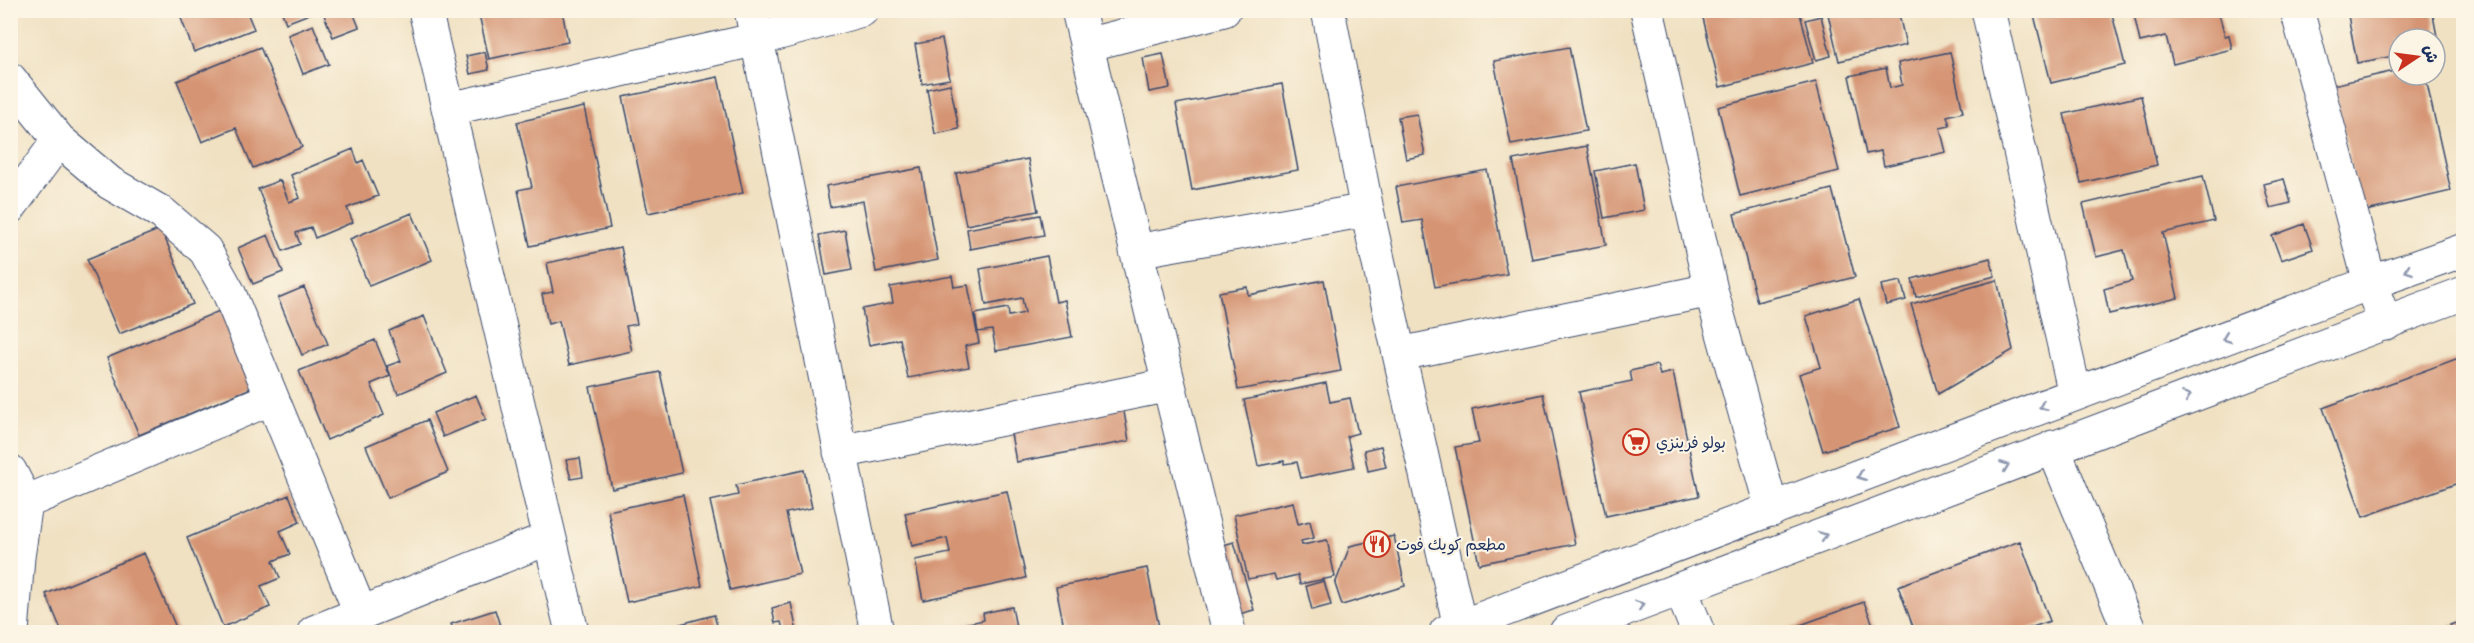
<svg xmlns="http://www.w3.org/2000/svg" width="2474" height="643" viewBox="0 0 2474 643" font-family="'Patrick Hand','Playpen Sans Arabic',sans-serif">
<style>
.building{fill:#d59575}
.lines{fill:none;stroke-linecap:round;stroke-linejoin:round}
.minor-casing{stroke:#3b4a6d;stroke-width:35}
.tertiary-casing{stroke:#3b4a6d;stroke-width:35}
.minor{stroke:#fff;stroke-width:33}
.tertiary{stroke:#fff;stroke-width:33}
.oneway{stroke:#8d97ae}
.labels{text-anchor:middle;stroke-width:4.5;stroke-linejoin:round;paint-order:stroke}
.poi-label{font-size:16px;fill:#1b2f5e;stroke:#fcf5e5;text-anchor:start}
</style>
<rect width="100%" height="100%" fill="#fcf5e5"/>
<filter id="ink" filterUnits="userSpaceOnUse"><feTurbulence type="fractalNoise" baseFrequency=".0167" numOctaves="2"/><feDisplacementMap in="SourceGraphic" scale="12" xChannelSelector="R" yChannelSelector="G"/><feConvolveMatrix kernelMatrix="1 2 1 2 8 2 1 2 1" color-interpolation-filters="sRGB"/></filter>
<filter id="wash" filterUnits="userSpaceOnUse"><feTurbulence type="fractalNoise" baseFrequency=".008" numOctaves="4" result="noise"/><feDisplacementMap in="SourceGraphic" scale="24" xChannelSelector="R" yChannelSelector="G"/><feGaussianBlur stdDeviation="1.35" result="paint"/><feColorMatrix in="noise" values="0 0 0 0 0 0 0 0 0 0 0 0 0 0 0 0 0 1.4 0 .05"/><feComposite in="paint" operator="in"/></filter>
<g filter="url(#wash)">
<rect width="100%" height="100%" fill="#f0e1c2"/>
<g id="blocks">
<path class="building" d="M186 10H246L254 29 194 52 179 13Z
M281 10H317V11L286 23Z
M322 10H352L359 27 333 37Z
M478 10H562L568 42 489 59Z
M1701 10H1799L1813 63 1720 87Z
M1827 10H1898L1906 45 1839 61Z
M2054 10H2111L2125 65 2051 83 2034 15Z
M2133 10H2218L2225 36 2229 35 2232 49 2173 64 2166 36 2140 42Z
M2347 10H2432L2439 47 2435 48V39H2399V55L2357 63Z
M1821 16 1831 56 1816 60 1805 20Z
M313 25 329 64 303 74 288 35Z
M942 39 950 79 922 84 915 44Z
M260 47 302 147 253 168 236 128 202 142 177 81Z
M1569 47 1586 131 1511 145 1494 61Z
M485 52 489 70 470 74 466 56Z
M1950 52 1963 112 1947 116 1950 126 1940 128 1946 152 1884 166 1881 151 1866 154 1849 76 1886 68 1890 88 1902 85 1898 63Z
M1163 54 1170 88 1149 92 1143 58Z
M2399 70V75H2425L2451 191 2362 212 2333 85Z
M718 77 743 193 648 213 623 97Z
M1816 82 1839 171 1740 196 1718 107Z
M950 84 959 129 935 134 927 89Z
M1282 84 1298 170 1192 190 1176 104Z
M2141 96 2157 165 2081 183 2064 114Z
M584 107 610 228 530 246 518 190 532 187 517 122Z
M1417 114 1425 155 1406 159 1398 117Z
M1587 146 1606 245 1532 259 1513 160Z
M353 149 358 163 363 160 378 196 347 208 353 222 315 238 311 227 296 233 300 244 283 251 258 189 280 180 289 202 300 198 291 175Z
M1028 159 1038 211 966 225 956 173Z
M1635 163 1644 210 1604 218 1595 171Z
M921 168 938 260 876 272 863 201 830 207 826 186Z
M1487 170 1507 274 1435 287 1422 220 1403 223 1396 187Z
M2203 176 2214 221 2163 233 2178 298 2109 314 2104 289 2132 281 2124 250 2096 257 2083 204Z
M2284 179 2291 203 2270 208 2264 184Z
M1832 189 1855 277 1757 302 1734 214Z
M412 213 432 260 369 286 350 239Z
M1040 215 1044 235 970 249 967 229Z
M2304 224 2313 249 2281 260 2272 236Z
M161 229 193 304 119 334 87 259Z
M845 230 852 270 826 275 819 235Z
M268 235 283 272 253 284 238 248Z
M621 247 637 324 626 326 632 351 569 365 559 321 548 324 542 294 553 292 547 263Z
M1047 256 1056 302 1065 300 1072 337 996 351 992 330 978 332 975 314 1008 308 1009 316 1025 313 1022 298 986 305 980 269Z
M1990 258 1995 276 1916 297 1912 279Z
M952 276 954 287 968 285 979 343 965 346 969 367 908 378 900 339 869 345 862 309 893 303 890 287Z
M1324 280 1341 371 1238 390 1219 292 1247 287 1248 295Z
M1997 280 2013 350 1938 394 1911 304Z
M1901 281 1906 300 1886 305 1881 285Z
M304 287 328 344 302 355 278 298Z
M1859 299 1900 427 1823 451 1799 374 1821 367 1806 316Z
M224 309 256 386 139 435 107 358Z
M424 316 447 373 398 394 387 366 401 361 389 331Z
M375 340 390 376 371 384 384 415 327 440 299 371Z
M2464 356V481L2363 517 2323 408Z
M1657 365 1660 375 1673 372 1699 496 1606 516 1579 392 1632 381 1630 371Z
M660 372 682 473 612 489 590 387Z
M1326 383 1330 402 1350 398 1358 433 1347 436 1354 467 1301 478 1297 462 1284 464V461L1258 466 1244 400Z
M1543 394 1575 544 1479 564 1455 447 1479 443 1472 409Z
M476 395 486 419 443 437 433 413Z
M1122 400 1129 441 1016 462 1009 422Z
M427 420 448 472 388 498 366 446Z
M1381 446 1386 467 1368 471 1364 450Z
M580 458 583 477 571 479 566 460Z
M804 470 812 508 786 513 800 574 730 590 710 501 738 495 736 485Z
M1007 491 1026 578 923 600 915 560 950 553 947 538 912 546 905 513Z
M289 495 300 522 280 531 290 554 273 561 280 578 261 586 270 607 223 627 187 538Z
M683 495 702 586 627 602 608 511Z
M1293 502 1298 524 1310 521 1314 538 1301 541 1302 545 1327 540 1335 577 1300 584 1298 575 1276 580 1274 574 1248 579 1234 515Z
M1394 536 1405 586 1342 605 1335 584 1350 546Z
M2020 541 2050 621 2018 632H1915L1898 586Z
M1234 542 1254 610 1239 614 1220 546Z
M144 553 178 632H83L81 629 73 632H62L46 594Z
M1147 568 1160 632H1065L1056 587Z
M1324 581 1331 605 1312 610 1306 586Z
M1864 602 1876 632H1781Z
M791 603 797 632H784L781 622 775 623 772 608Z
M1012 607 1017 632H956L954 626 984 620 983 613Z
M495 610 502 632H454L451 624Z
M714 615 719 632H651Z
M2464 620V632H2453L2450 625Z"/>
</g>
</g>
<g filter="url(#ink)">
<use href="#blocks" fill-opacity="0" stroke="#3b4a6d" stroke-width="1.5"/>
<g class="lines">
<defs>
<path id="minor" d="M425 10 572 632
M751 10 877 632
M1078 10 1229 632
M1328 10 1367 210 1460 627
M1647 10 1711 290 1772 510
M1988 10 2075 394
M2297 10 2370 283 2386 324
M1086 45 1224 10
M10 79 59 140 110 183 162 213 205 250 229 293 361 614
M449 109 758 39 862 10
M10 207 59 140
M1136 251 1367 210
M1400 354 1711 290
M2053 447 2130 632
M840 452 1169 385
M10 471 26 502 18 557 12 632
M26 502 272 398
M1681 590 1698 632
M314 632 549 538"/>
<path id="tertiary" d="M1446 632 2370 283 2464 250
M1566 632 2464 293"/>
</defs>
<use href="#minor" class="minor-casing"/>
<use href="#tertiary" class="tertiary-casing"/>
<use href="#minor" class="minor"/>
<use href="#tertiary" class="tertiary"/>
</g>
<defs><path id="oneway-chevron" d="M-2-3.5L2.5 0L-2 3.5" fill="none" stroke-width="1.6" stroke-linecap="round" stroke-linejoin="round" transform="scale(1.5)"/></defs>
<g class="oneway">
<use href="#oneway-chevron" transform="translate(2408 270) rotate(161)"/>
<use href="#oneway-chevron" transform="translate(2226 338) rotate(159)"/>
<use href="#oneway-chevron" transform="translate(2187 396) rotate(-21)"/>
<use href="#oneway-chevron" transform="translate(2043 406) rotate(158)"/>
<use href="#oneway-chevron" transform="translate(2005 466) rotate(-21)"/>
<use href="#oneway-chevron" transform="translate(1861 476) rotate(159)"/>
<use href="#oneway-chevron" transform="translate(1823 536) rotate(-21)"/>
<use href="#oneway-chevron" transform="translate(1640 605) rotate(-20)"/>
</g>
</g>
<defs>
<symbol id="supermarket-ring" viewBox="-11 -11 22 22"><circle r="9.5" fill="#fcf5e5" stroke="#c8321e" stroke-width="1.5"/><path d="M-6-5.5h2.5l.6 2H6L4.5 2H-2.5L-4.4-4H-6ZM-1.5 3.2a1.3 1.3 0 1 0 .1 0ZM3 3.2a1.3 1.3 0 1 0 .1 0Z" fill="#c8321e"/></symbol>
<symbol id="restaurant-ring" viewBox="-11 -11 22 22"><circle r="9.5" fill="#fcf5e5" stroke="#c8321e" stroke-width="1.5"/><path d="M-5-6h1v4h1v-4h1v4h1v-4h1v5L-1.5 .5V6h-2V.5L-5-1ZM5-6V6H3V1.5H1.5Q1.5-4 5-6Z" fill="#c8321e"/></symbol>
</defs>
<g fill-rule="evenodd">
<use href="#supermarket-ring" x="1621" y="427" width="30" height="30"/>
<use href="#restaurant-ring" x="1362" y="529" width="30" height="30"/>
</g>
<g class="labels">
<g class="poi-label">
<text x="1656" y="448">بولو فرينزي</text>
<text x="1396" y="550">مطعم كويك فوت</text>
</g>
</g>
<rect width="2474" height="643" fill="none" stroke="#fcf5e5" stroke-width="36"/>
<g transform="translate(2417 57) rotate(77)"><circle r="28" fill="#fcf5e5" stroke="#a2a6af" stroke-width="1.5"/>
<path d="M0-4.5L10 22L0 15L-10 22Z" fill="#c8321e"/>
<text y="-9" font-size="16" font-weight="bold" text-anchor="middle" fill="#1b2f5e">ش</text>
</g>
</svg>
